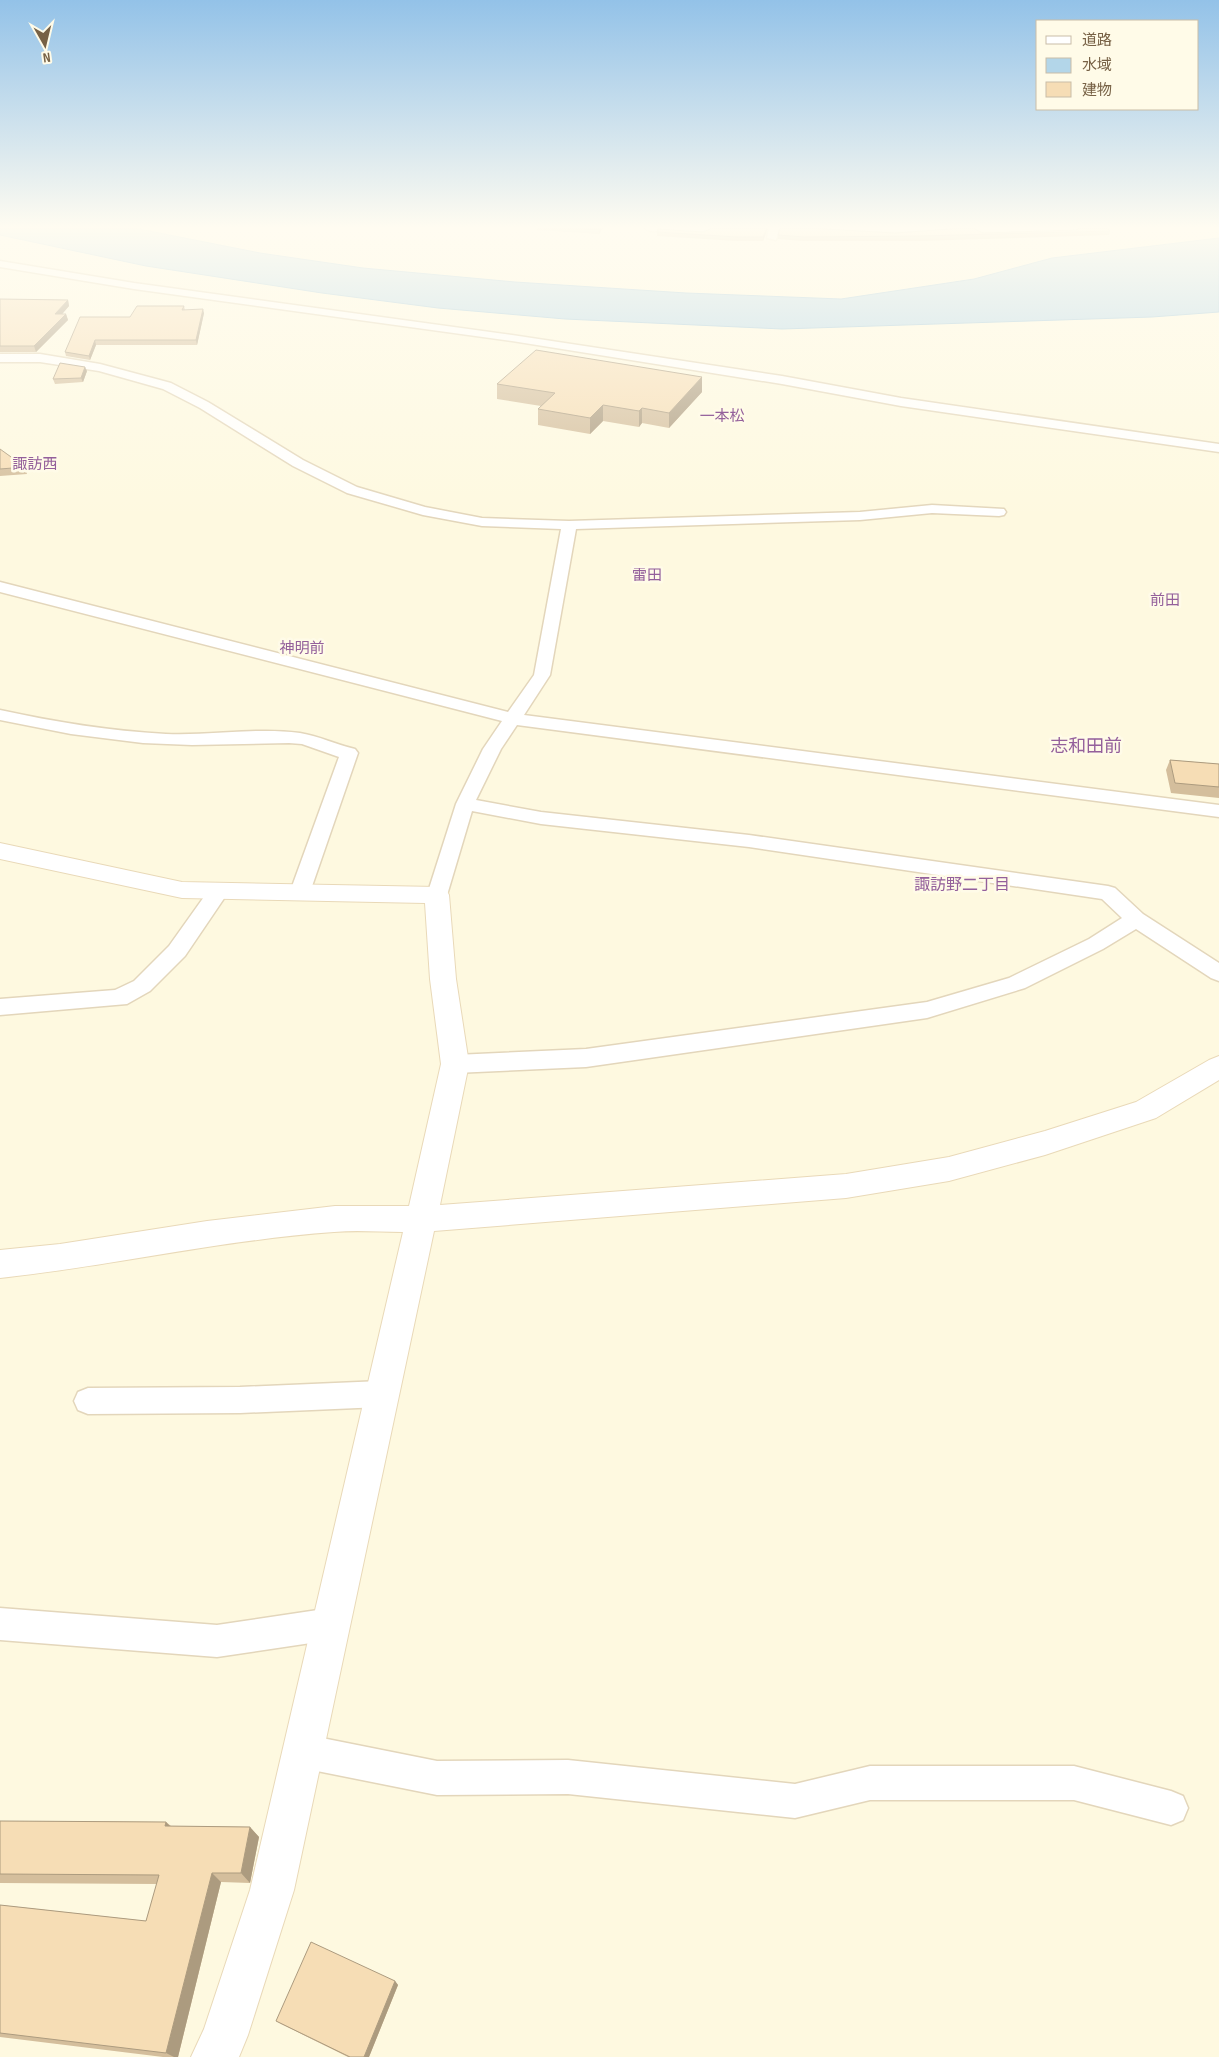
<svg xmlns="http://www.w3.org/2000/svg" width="1219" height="2057" viewBox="0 0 1219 2057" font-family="'Sofia Sans Condensed','Noto Sans JP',sans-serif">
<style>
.water{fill:#b3d6e9;stroke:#98c3dc}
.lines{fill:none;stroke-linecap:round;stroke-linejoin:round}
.street-casing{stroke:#e3d6bb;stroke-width:3}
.secondary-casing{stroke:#e9d9b8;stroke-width:2}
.street{fill:#fff;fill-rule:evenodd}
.secondary{fill:#fff;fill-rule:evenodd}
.wall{fill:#d4be9c}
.shaded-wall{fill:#ac9b7f}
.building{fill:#f6ddb5;stroke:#ac9b7f}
.labels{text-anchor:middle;stroke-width:5;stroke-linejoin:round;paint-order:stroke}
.far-quarter-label{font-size:15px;fill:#94609b;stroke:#fffbe8}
.neighbourhood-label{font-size:16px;fill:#94609b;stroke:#fffbe8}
.quarter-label{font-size:18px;fill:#94609b;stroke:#fffbe8}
</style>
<rect width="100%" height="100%" fill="#fef9e0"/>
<path class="water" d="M0 228H134L260 253 363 268 515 282 686 293 841 299 974 279 1052 258 1219 238V312L1152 317 782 329 565 319 438 308 322 293 146 266 0 235Z"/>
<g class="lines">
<defs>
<path id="street" d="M645 228H719L702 234 650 231Z
M769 228H779L776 240 767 238Z
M803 228H1079L1080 229 1075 232 982 235 971 230 895 235 808 231Z
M0 261 134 283 512 335 782 376 901 398 1219 444V452L901 406 782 384 512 341 134 289 0 267Z
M0 354H40L100 364 171 383 208 402 303 460 357 487 425 507 482 518 569 521 860 512 932 505 1004 509 1006 512 1004 515 999 516 932 513 860 520 576 529 550 675 524 715 1219 805V817L517 725 501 749 476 800 541 812 749 835 1108 886 1115 888 1143 914 1219 963V981L1211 978 1136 929 1103 949 1025 988 927 1018 586 1067 455 1073 447 1070 443 1064 447 1058 455 1055 586 1049 927 1002 1009 978 1089 939 1122 918 1102 899 749 847 541 824 472 811 447 895 444 900 437 902 430 900 427 895 456 804 483 749 502 721 0 592V582L508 712 534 675 561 529 482 526 423 515 347 493 293 466 200 408 163 389 99 371 40 362H0Z
M0 710C55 722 110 731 166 734 211 736 256 727 300 733 319 736 337 745 355 749L358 753 310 892 307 897 300 899 293 897 290 892 339 757 302 744 289 743 192 745 143 743 71 734 0 720Z
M218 885 225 887 228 892 225 897 185 956 150 991 127 1004 0 1015V999L115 990 134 981 169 946 211 887Z
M381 1381 391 1385 395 1394 391 1403 381 1407 240 1413 88 1414 78 1410 74 1401 78 1392 88 1388 240 1387Z
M0 1608 217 1625 331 1608 342 1613 347 1624 342 1635 331 1640 217 1657 0 1640Z
M302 1734 437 1761 568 1760 795 1784 870 1766H1074L1171 1791 1183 1796 1188 1808 1183 1820 1171 1825 1074 1800H870L795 1818 568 1794 437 1795 302 1768 290 1763 285 1751 290 1739Z"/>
<path id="secondary" d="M0 843 182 882 437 887 446 889 449 895 456 979 469 1064 440 1205 846 1174 949 1157 1045 1131 1136 1102 1209 1060 1219 1056V1080L1156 1118 1045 1155 949 1181 846 1198 434 1231 294 1890 248 2035 239 2057H191L204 2029 250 1890 403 1232C380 1232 357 1230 334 1232 222 1240 112 1266 0 1278V1250L60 1244 207 1221 335 1206H409L441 1064 430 979 425 903 182 898 0 859Z"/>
</defs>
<use href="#street" class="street-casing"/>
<use href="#secondary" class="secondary-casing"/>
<use href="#street" class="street"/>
<use href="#secondary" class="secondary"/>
</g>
<path class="wall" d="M537 228H603L599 234 537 230Z
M768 228 763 241H736L657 236V232H703Z
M808 229 895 233H983L1110 231 1109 235 920 241H803L778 239V235Z
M0 299 68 300 69 306 62 314H66L68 320 36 352H0Z
M184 306 185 310 204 313 197 345H96L90 360 66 356 65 352 130 317Z
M87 371 83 382 55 384 53 379Z
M702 377V392L669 428 642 423 639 427 603 421 590 434 538 425V409L541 406 497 399V384Z
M0 449 25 467 27 474 0 476Z
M1170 760 1219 764V798L1171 793 1166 770Z
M0 1821 166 1822 171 1826 250 1827 259 1837 250 1883 221 1882 178 2057H163L0 2037V1905L146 1921 157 1884 0 1883Z
M395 1981 398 1985 369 2057H348L281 2024 276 2021Z"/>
<path class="shaded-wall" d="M600 228H603L599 234V230Z
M767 228H768L763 241V237Z
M68 300 69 306 57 320 55 314Z
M203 309 204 313 197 345 196 340Z
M66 314 68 320 36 352 34 346Z
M95 340 96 345 90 360 89 356Z
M85 367 87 371 83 382 81 378Z
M702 377V392L669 428V413Z
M603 405V421L590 434V418Z
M642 408V423L639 427V411Z
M166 1822 176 1832 165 1826Z
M250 1827 259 1837 250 1883 241 1873Z
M212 1873 221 1882 178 2057H174L166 2053Z
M395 1981 398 1985 369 2057H364Z"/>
<path class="building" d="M576 228H600L599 230Z
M712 228H767L763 237H737L657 232 658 229 703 232Z
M780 228H808L895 233 964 228H973L983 233 1076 230 1079 228H1107L1110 231 921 236 804 237 778 235Z
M0 299 68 300 55 314H66L34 346H0Z
M137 306H184L182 310 203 309 196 340H95L89 356 65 352 80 317H130Z
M536 350 702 377 669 413 642 408 639 411 603 405 590 418 538 409 555 393 497 384Z
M60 363 85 367 81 378 53 379Z
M0 449 25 467 0 469Z
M1170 760 1219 764V787L1175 783Z
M0 1821 166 1822 165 1826 250 1827 241 1873H212L166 2053 0 2033V1905L146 1921 159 1875 0 1874Z
M311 1942 395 1981 364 2057H350L276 2021Z"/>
<linearGradient id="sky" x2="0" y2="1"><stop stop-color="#93c2e8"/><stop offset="0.44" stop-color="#fffcf1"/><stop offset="1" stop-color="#fffcf1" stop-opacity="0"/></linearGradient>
<rect width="1219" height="516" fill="url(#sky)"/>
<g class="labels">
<g class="far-quarter-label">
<text x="722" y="421">一本松</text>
<text x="35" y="469">諏訪西</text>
<text x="647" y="580">雷田</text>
<text x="1165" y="605">前田</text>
<text x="302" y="653">神明前</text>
</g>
<g class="neighbourhood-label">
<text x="962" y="890">諏訪野二丁目</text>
</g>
<g class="quarter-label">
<text x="1086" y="752">志和田前</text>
</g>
</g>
<rect x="1036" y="20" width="162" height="90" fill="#fffbe8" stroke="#c9bda7"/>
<rect x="1046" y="36" width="25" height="8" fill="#ffffff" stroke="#c9bda7"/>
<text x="1082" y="45" font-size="15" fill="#776145">道路</text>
<rect x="1046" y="58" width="25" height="15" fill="#b3d6e9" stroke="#c9bda7"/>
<text x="1082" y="70" font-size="15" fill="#776145">水域</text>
<rect x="1046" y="82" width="25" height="15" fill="#f6ddb5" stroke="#c9bda7"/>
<text x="1082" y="95" font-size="15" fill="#776145">建物</text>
<g transform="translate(45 45) rotate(172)" stroke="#fffbe8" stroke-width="4" paint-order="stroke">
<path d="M0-4L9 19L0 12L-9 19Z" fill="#776145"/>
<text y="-8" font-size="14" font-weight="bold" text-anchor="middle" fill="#776145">N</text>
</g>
</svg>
